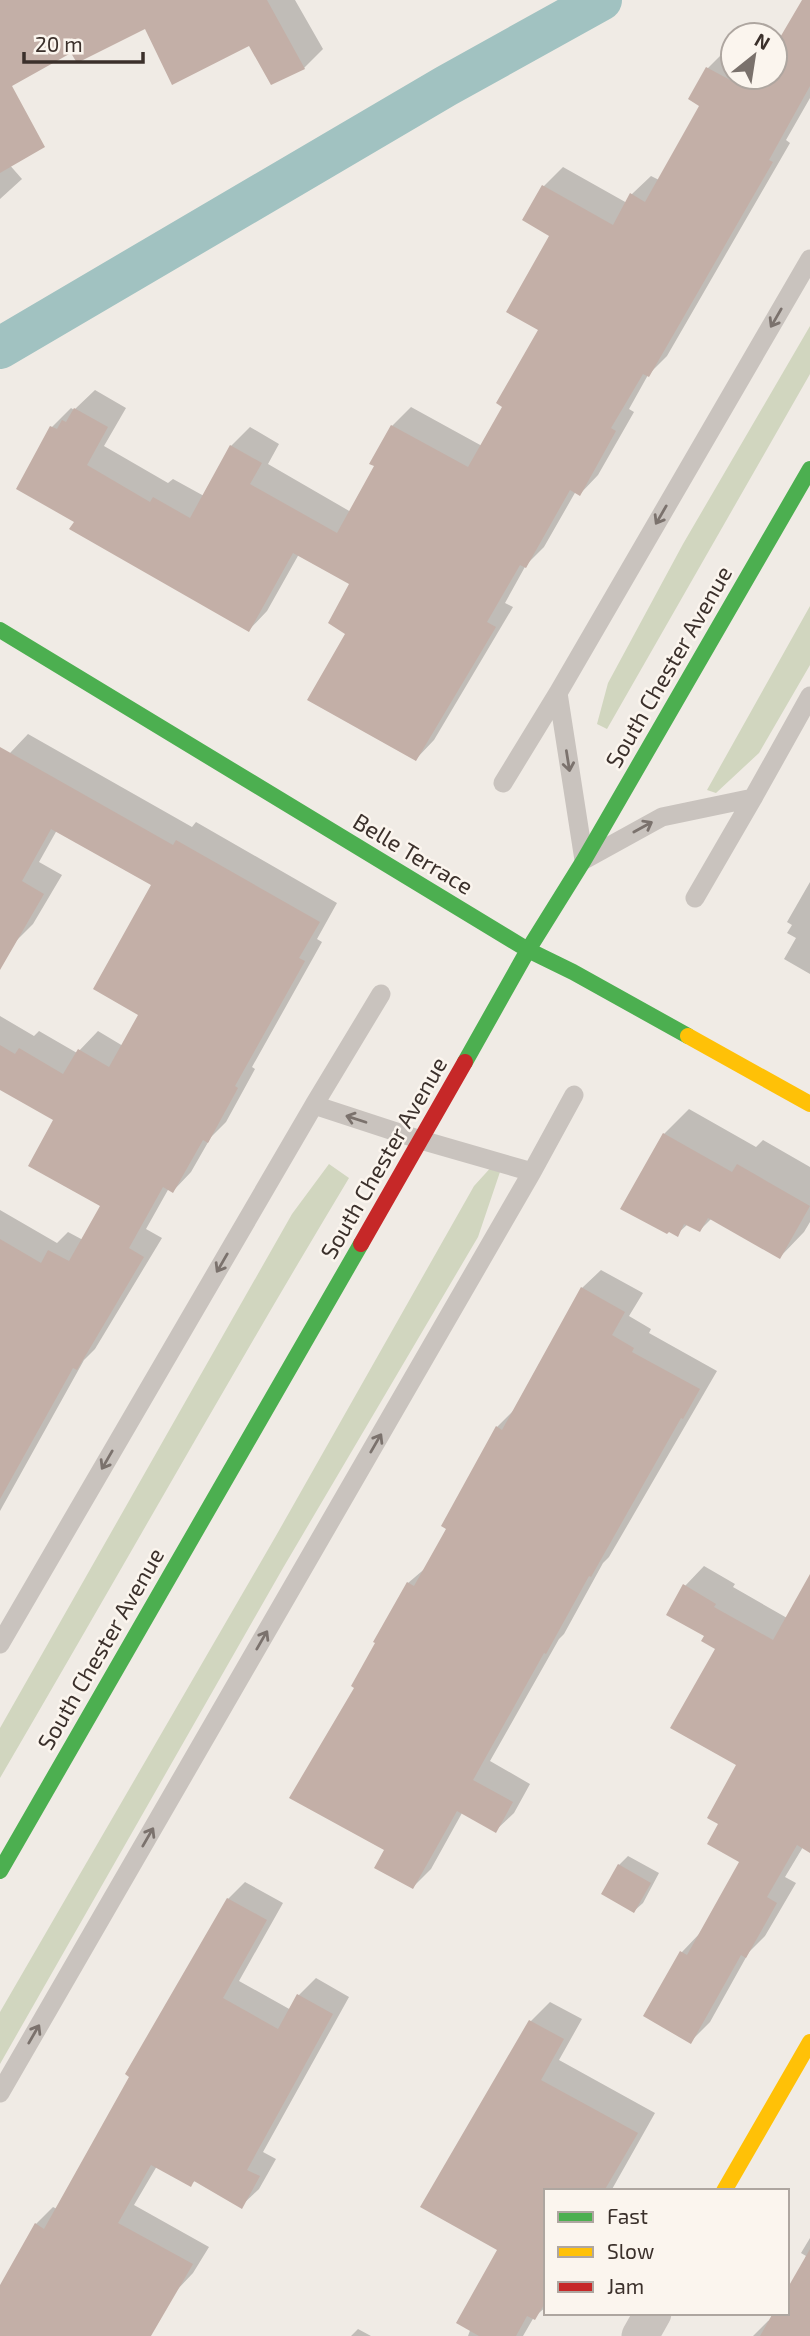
<svg xmlns="http://www.w3.org/2000/svg" width="810" height="2336" viewBox="0 0 810 2336" font-family="'Exo 2',sans-serif">
<style>
.green{fill:#d1d6bf}
.shadow{fill:#0003}
.lines{fill:none;stroke-linecap:round;stroke-linejoin:round}
.canal{stroke:#a1c2c1;stroke-width:42}
.building{fill:#c3afa7}
.lane{stroke:#c9c3be;stroke-width:19}
.street{stroke:#c9c3be;stroke-width:37}
.fast{stroke:#4caf50;stroke-width:16}
.slow{stroke:#ffc107;stroke-width:16}
.jam{stroke:#c62828;stroke-width:16}
.oneway{stroke:#7b726d}
.labels{text-anchor:middle;stroke-width:5;stroke-linejoin:round;paint-order:stroke}
.street-label{font-size:23px;fill:#3b302b;stroke:#fbf5ee}
</style>
<rect width="100%" height="100%" fill="#f0ebe5"/>
<path class="green" d="M810 326V374L607 729 597 724 608 683 683 544Z
M810 606V665L759 753 716 793 707 790Z
M329 1164 349 1178C230 1376 117 1578 0 1778V1728L292 1214Z
M494 1164 501 1169 478 1237 283 1568 0 2064V2012L277 1534 474 1186Z"/>
<path class="shadow" d="M1 0H295L323 49 304 68 271 83 249 43 146 27 100 35 20 79 0 94Z
M810 0V98L786 140 790 143 667 356 648 375 629 409 634 412 598 475 580 494 576 491 544 547 526 565 505 603 513 607 434 740 416 759 348 633 352 584 299 554 267 611 249 630 76 521 52 427 71 408 74 410 95 390 126 408 104 446 168 483 173 479 204 496 231 446 250 427 279 444 268 464 351 512 377 466 392 426 411 407 482 446 505 406 541 330 552 235 525 220 544 186 563 167 627 203 632 194 651 176 659 180 702 105 690 99 708 68 727 49 733 53V77H775V48Z
M0 154 22 179 0 199Z
M28 734 192 827 196 822 337 903 317 939 322 942 252 1067 255 1069 226 1122 211 1137 191 1172 173 1191 169 1188 146 1229 162 1238 95 1349 84 1360 0 1511V1210L57 1243 68 1232 83 1240 102 1206 56 1120 0 1088V1016L34 1036 39 1031 77 1053 98 1031 123 1046 140 1014 154 884 57 830 39 862 62 875 33 924 14 943 0 934V770L10 753Z
M810 882V974L784 959 796 938 787 933 792 925 787 922Z
M689 1109 756 1147 763 1140 810 1167V1222L804 1232 780 1257 712 1218 700 1230 688 1224 677 1234 664 1134Z
M601 1270 643 1293 629 1316 651 1329 649 1333 717 1371 609 1557 603 1563 564 1634 559 1639 490 1761 530 1784 514 1813 495 1831 462 1813 431 1869 413 1887 386 1850 357 1688 408 1583 428 1566 497 1427 515 1409 582 1288Z
M704 1566 735 1584 733 1587 787 1618 810 1587V1845L803 1847 785 1877 796 1883 765 1936 749 1952 710 2022 690 2042 645 2016 682 1952 702 1931 741 1861 720 1823 738 1764 717 1648 707 1636 685 1586Z
M628 1856 659 1873 643 1903 634 1911 619 1865Z
M245 1882 283 1903 239 1981 291 2010 299 1995 316 1978 349 1997 263 2152 276 2159 259 2189 241 2206 196 2180 190 2185 157 2166 134 2205 209 2247 193 2273 176 2291 145 2336H0V2303L36 2224 53 2207 57 2209 228 1899Z
M550 2002 582 2019 559 2060 655 2113 611 2191H546V2307L534 2317 523 2336H468L500 2249 422 2206 531 2021Z
M810 2238V2336H753L768 2321 787 2313 806 2256 801 2253Z
M358 2329 371 2336H351Z"/>
<g class="lines">
<path class="canal" d="M0 348 446 86 601 0"/>
</g>
<path class="building" d="M0 0H267L305 69 271 85 249 46 172 85 145 29 77 63 71 53 12 86 45 147 0 173Z
M802 0H810V86L769 160 773 162 649 377 643 374 611 428 616 431 580 496 570 490 526 568 520 565 487 622 496 627 416 761 307 700 345 634 328 623 349 584 293 553 249 632 69 529 74 522 16 489 50 426 57 429 62 420 66 422 74 408 108 427 87 465 150 502 153 497 190 518 230 445 262 463 250 484 337 533 374 466 369 464 391 425 468 467 502 407 496 403 538 330 506 312 549 236 522 220 542 185 613 225 630 193 645 202 699 106 688 99 706 67 745 88 752 77H775V46Z
M0 747 173 845 176 840 320 922 299 958 305 961 235 1086 238 1088 208 1143 203 1140 173 1193 163 1187 129 1248 144 1257 77 1370 73 1368 0 1499V1239L41 1263 48 1250 69 1261 100 1206 28 1166 53 1120 0 1090V1045L15 1054 19 1048 63 1074 78 1049 109 1067 138 1015 93 989 151 885 51 829 22 881 44 894 0 970Z
M663 1133 732 1172 737 1164 810 1206 780 1259 708 1218 700 1232 684 1224 678 1237 669 1232 667 1234 620 1209Z
M581 1287 625 1312 612 1335 634 1348 632 1352 700 1389 683 1419 681 1418 591 1577 589 1576 546 1654 544 1653 473 1780 513 1802 496 1833 457 1811 413 1889 374 1868 384 1850 289 1798 354 1688 351 1686 375 1643 373 1642 407 1582 414 1586 446 1529 441 1526 496 1426 502 1430Z
M810 1574V1853L797 1845 767 1897 777 1903 746 1958 741 1955 691 2044 643 2016 680 1951 687 1955 739 1862 707 1844 718 1824 707 1818 736 1765 670 1728 715 1649 701 1641 704 1636 666 1615 683 1584 716 1604 714 1607 773 1640Z
M618 1864 651 1883 634 1913 601 1894Z
M227 1898 267 1920 223 1998 278 2029 297 1994 333 2014 247 2170 260 2176 242 2209 194 2181 191 2187 151 2165 118 2223 193 2264 151 2336H0V2285L35 2223 44 2229 129 2077 125 2074Z
M529 2020 564 2039 541 2080 638 2133 604 2191H546V2301L535 2320 527 2316 516 2336H479L456 2323 497 2250 420 2207Z
M810 2249V2336H760L773 2313H787V2289Z"/>
<g class="lines">
<path class="lane" d="M558 693 584 860 662 817 753 798 810 696
M503 783 558 693 810 259
M695 898 753 798
M314 1105 381 994
M532 1172 574 1095
M0 1644 314 1105 421 1140 532 1172 0 2093"/>
<path class="street" d="M640 2336 653 2313"/>
<path class="fast" d="M0 630 528 950 573 972 688 1036
M465 1062 528 950 584 860 810 469
M0 1871 361 1244"/>
<path class="slow" d="M688 1036 810 1104
M724 2191 810 2042"/>
<path class="jam" d="M361 1244 465 1062"/>
</g>
<defs><path id="oneway-shaft" d="M-6 0H5M1.5-3L5.5 0L1.5 3" fill="none" stroke-width="1.6" stroke-linecap="round" stroke-linejoin="round" transform="scale(1.75)"/></defs>
<g class="oneway">
<use href="#oneway-shaft" transform="translate(776 318) rotate(120)"/>
<use href="#oneway-shaft" transform="translate(661 515) rotate(120)"/>
<use href="#oneway-shaft" transform="translate(568 761) rotate(81)"/>
<use href="#oneway-shaft" transform="translate(643 827) rotate(-29)"/>
<use href="#oneway-shaft" transform="translate(356 1119) rotate(-162)"/>
<use href="#oneway-shaft" transform="translate(222 1263) rotate(120)"/>
<use href="#oneway-shaft" transform="translate(376 1443) rotate(-60)"/>
<use href="#oneway-shaft" transform="translate(107 1460) rotate(120)"/>
<use href="#oneway-shaft" transform="translate(262 1640) rotate(-60)"/>
<use href="#oneway-shaft" transform="translate(148 1837) rotate(-60)"/>
<use href="#oneway-shaft" transform="translate(34 2034) rotate(-60)"/>
</g>
<g class="labels">
<g class="street-label">
<text transform="translate(669 667) rotate(-60)" y="8">South Chester Avenue</text>
<text transform="translate(413 854) rotate(31)" y="8">Belle Terrace</text>
<text transform="translate(384 1158) rotate(-60)" y="8">South Chester Avenue</text>
<text transform="translate(101 1649) rotate(-60)" y="8">South Chester Avenue</text>
</g>
</g>
<rect x="544" y="2189" width="245" height="126" fill="#fbf5ee" stroke="#aea6a0" stroke-width="2"/>
<rect x="558" y="2212" width="35" height="10" fill="#4caf50" stroke="#aea6a0" stroke-width="2"/>
<text x="607" y="2224" font-size="21" fill="#3b302b">Fast</text>
<rect x="558" y="2247" width="35" height="10" fill="#ffc107" stroke="#aea6a0" stroke-width="2"/>
<text x="607" y="2259" font-size="21" fill="#3b302b">Slow</text>
<rect x="558" y="2282" width="35" height="10" fill="#c62828" stroke="#aea6a0" stroke-width="2"/>
<text x="607" y="2294" font-size="21" fill="#3b302b">Jam</text>
<g transform="translate(754 56) rotate(30)"><circle r="33" fill="#fbf5ee" stroke="#aea6a0" stroke-width="2"/>
<path d="M0-5L12 26L0 18L-12 26Z" fill="#7a716c"/>
<text y="-10" font-size="19" font-weight="bold" text-anchor="middle" fill="#3b302b">N</text>
</g>
<path d="M24 52v10h119v-10" fill="none" stroke="#3b302b" stroke-width="3.5"/>
<text x="35" y="52" font-size="21" fill="#3b302b" stroke="#fbf5ee" stroke-width="5" paint-order="stroke">20 m</text>
</svg>
